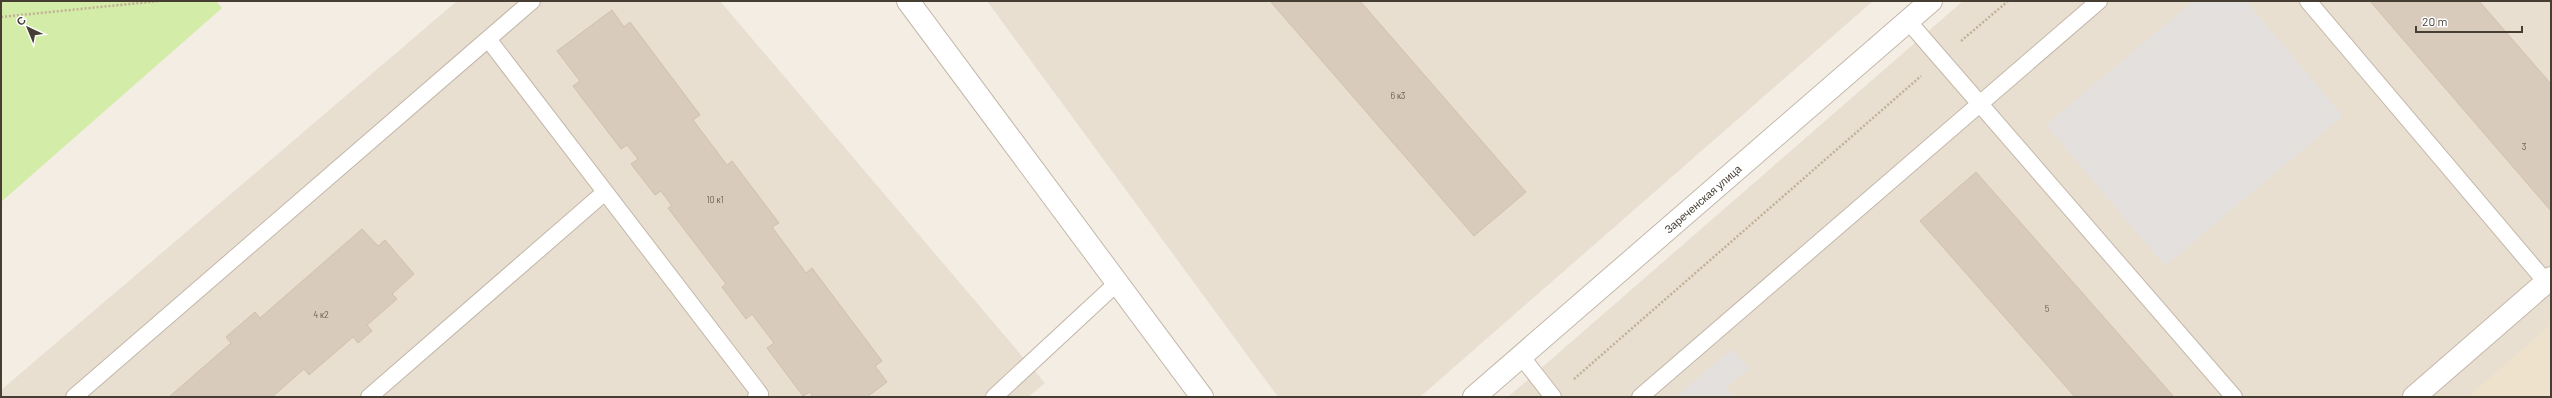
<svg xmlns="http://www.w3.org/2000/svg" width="2552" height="398" viewBox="0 0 2552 398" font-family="Barlow,sans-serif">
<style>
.residential{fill:#e8dfd1}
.education{fill:#eee2cc}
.green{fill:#d3eca8}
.parking{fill:#e4e0dd}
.building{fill:#d9cbbb;stroke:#d1bfab}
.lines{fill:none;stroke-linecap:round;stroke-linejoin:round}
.lane-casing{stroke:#c3b7a9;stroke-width:18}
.street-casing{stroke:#c3b7a9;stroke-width:24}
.path{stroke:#c3af96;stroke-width:2.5;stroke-dasharray:2 2;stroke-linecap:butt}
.lane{stroke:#fff;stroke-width:16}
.street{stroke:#fff;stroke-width:22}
.labels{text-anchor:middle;stroke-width:3.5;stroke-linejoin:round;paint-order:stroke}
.number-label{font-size:9px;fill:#6b6055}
.street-label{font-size:11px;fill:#463d33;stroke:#fff}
</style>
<rect width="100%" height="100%" fill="#f4ede4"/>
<path class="residential" d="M457 1H720L1045 383 1028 397H1V390Z
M987 1H1873L1420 397H1278Z
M1963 1H2551V397H1508Z"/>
<path class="education" d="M2551 324V397H2468Z"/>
<path class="green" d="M1 1H216L222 8 1 202Z"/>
<path class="parking" d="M2193 1H2246L2343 116 2165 266 2046 125Z
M1732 349 1749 369 1726 387 1734 397H1675Z"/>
<path class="building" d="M1270 1H1360L1526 192 1474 236Z
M2370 1H2479L2551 84V211Z
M612 10 624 27 630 22 700 115 693 120 727 165 732 161 779 223 772 227 806 273 812 268 882 361 875 366 887 382 867 397H813L810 392 803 396 767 348 774 343 752 314 746 319 722 287 726 284 668 208 672 206 661 191 655 195 631 164 638 159 627 145 621 149 573 86 580 81 557 51Z
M1976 172 2174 397H2075L1920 221Z
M362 229 378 246 385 240 414 274 392 294 397 299 367 325 372 331 358 343 353 337 309 375 304 369 272 397H169L231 343 226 337 255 312 260 318Z"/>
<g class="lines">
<defs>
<path id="lane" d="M2308 1 2546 282
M1908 21 2234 397
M488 39 760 394 756 397
M1521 356 1553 397
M74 397 532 1
M369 397 605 192
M994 397 1117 283
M1640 397 2099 1"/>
<path id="street" d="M908 1 1202 397
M1474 397 1931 1
M2414 397 2551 278"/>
</defs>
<use href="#lane" class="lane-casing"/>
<use href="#street" class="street-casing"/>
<path class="path" d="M1 17 159 1
M1961 41 2008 1
M1574 379 1921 76"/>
<use href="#lane" class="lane"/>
<use href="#street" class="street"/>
</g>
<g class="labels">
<g class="number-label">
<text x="1398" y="99">6 к3</text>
<text x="2524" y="150">3</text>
<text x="715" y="203">10 к1</text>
<text x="2047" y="312">5</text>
<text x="321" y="318">4 к2</text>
</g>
<g class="street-label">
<text transform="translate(1703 199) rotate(-41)" y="4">Зареченская улица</text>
</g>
</g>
<rect width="2552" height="398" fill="none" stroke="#463d33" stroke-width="4"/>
<g transform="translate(28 28) rotate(316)" stroke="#ffffff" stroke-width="3" paint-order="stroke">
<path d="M0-3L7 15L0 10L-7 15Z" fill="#463d33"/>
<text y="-6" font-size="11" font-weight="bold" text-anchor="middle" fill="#463d33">С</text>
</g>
<path d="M2416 26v6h106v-6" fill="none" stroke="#463d33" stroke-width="2"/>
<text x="2422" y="26" font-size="12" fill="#463d33" stroke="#ffffff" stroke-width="3" paint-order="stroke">20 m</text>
</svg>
